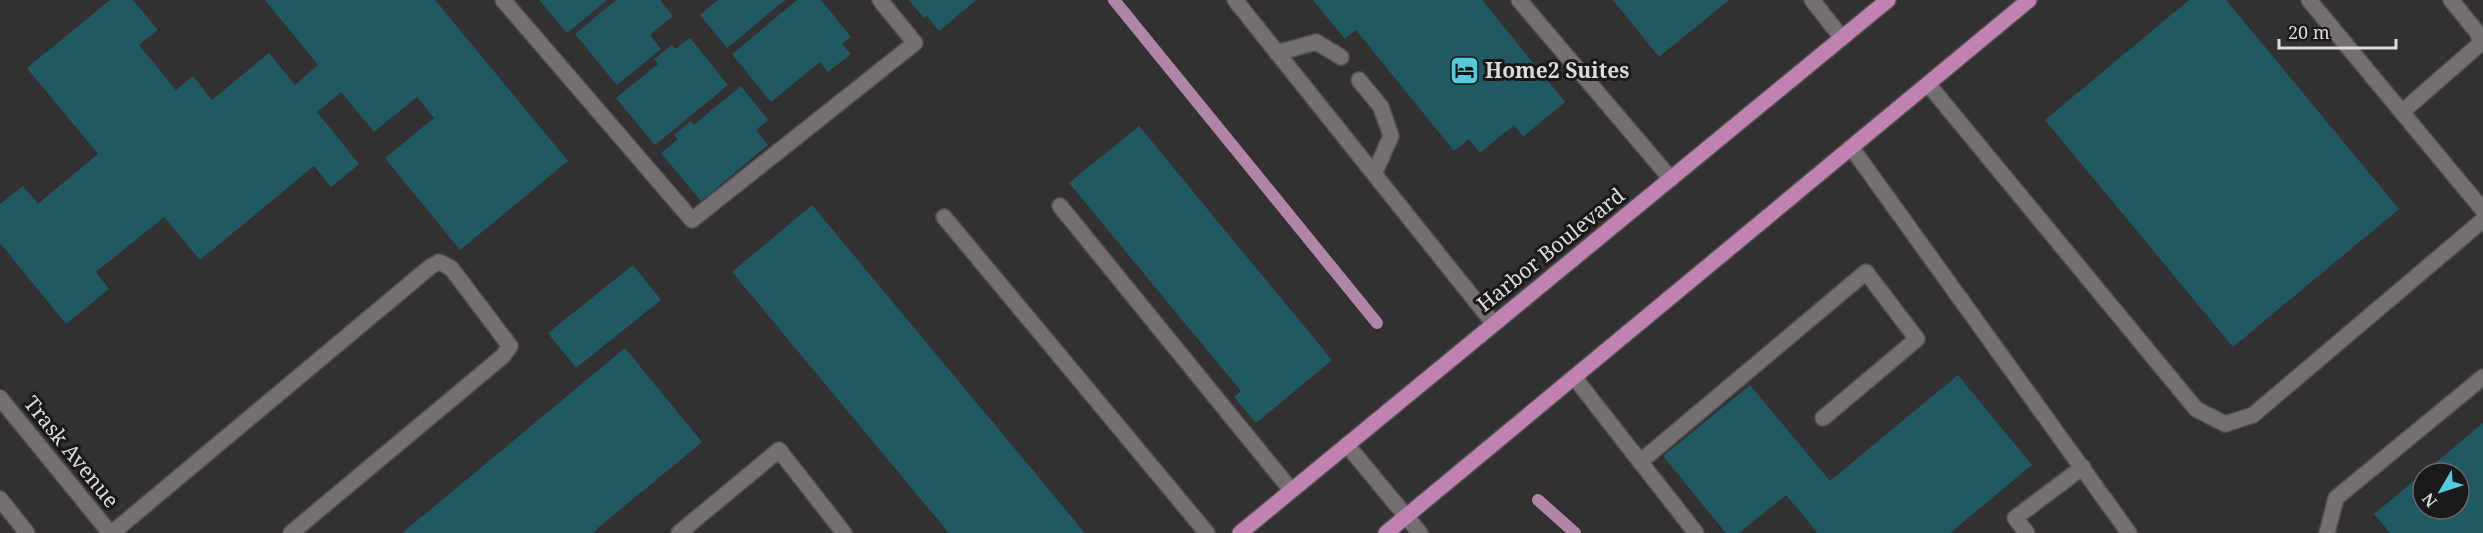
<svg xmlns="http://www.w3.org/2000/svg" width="2483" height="533" viewBox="0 0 2483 533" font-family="'Noto Serif',serif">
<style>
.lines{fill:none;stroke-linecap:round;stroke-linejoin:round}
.stream{stroke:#b085a5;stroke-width:12}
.building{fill:#215962;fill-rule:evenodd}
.service-casing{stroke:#514e50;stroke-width:18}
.minor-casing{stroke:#514e50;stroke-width:18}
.tertiary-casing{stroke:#514e50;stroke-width:18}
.secondary-casing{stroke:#514e50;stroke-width:18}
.primary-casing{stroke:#514e50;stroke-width:18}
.service{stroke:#746f72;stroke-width:15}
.minor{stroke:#746f72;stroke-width:15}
.tertiary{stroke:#746f72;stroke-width:15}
.secondary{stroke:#746f72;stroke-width:15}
.primary{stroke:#c083b1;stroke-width:15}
.labels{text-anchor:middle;stroke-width:6;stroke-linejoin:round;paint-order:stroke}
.poi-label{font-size:21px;font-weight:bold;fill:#dddadc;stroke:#1a1819;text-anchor:start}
.street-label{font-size:21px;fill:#dddadc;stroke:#1a1819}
</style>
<rect width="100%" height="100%" fill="#333032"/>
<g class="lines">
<path class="stream" d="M1114 0 1377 323
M1538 500 1575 533"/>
</g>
<path class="building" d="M110 0H133L158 30 139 45 176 90 193 76 212 100 269 53 295 85 318 65 265 0H435L568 161 460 250 385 158 434 118 417 97 374 132 341 92 317 112 359 164 331 187 314 166 200 260 164 217 96 272 109 289 66 324 0 243V204L23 186 38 204 98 154 27 68Z
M539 0H607L567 33Z
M616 0H660L673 16 650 35 661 49 617 85 575 34Z
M718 0H785L727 48 700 15Z
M797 0H821L851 37 842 44 851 54 828 72 820 62 771 102 732 54Z
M909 0H976L939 31 927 16 924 18Z
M1313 0H1482L1565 102 1523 137 1514 125 1480 153 1469 139 1454 151 1356 30 1345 39Z
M1613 0H1729L1659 57Z
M2189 0H2226L2399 209 2233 347 2045 120Z
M690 38 728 85 655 145 616 98 658 64 654 59 672 45 675 49Z
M741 86 768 120 756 130 768 145 701 201 661 153 678 139 674 135 691 121 694 125Z
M1139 126 1332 360 1256 423 1234 397 1241 391 1069 183Z
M812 205 1085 533H949L732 272Z
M633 265 661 300 576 368 548 333Z
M625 348 702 442 592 533H402Z
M1958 375 2032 465 1950 533H1818L1786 495 1739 533H1726L1663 456 1750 385 1830 481Z
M2483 423V533H2390L2374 514ZM2423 473H2459V509H2423Z"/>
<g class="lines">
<defs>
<path id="service" d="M503 0 692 220 915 43 880 0
M1235 0 1494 324
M1519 0 1671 179
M1812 0 1842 38
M1277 53 1316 42 1341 57
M1359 80 1381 107 1391 136 1374 174
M1928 84 2196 409 2225 424 2253 415 2483 220
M2402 112 2481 43 2477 32 2451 0
M1851 147 2129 533
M1060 206 1291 490
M944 217 1207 533
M1574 377 1696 533
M1640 462 1866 272 1917 339 1823 418
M112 533 430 267 439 262 451 268 510 346 503 356 291 533
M679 533 779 450 844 533
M2027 533 2015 518 2083 467
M2327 533 2336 498 2483 377"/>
<path id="minor" d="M2309 0 2483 210
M1347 445 1420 533"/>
<path id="tertiary" d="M0 499 27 533"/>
<path id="secondary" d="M0 398 110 533"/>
<path id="primary" d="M1240 533 1888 0
M1386 533 2029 0"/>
</defs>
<use href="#service" class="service-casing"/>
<use href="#minor" class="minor-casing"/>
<use href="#tertiary" class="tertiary-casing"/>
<use href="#secondary" class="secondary-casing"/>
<use href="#primary" class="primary-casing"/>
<use href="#service" class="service"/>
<use href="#minor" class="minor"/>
<use href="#tertiary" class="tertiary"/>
<use href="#secondary" class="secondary"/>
<use href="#primary" class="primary"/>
</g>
<defs>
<symbol id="hotel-square" viewBox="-11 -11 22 22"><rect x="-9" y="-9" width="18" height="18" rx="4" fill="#54cadd" stroke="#1a1819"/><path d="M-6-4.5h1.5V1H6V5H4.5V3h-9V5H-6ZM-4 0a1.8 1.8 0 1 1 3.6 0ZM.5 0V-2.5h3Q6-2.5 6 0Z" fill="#111"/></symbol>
</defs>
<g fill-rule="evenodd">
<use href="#hotel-square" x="1448" y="54" width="33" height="33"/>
</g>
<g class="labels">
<g class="poi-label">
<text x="1485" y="78">Home2 Suites</text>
</g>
<g class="street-label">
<text transform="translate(1551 250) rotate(-39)" y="7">Harbor Boulevard</text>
<text transform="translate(71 452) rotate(51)" y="7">Trask Avenue</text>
</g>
</g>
<g transform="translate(2441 491) rotate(231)"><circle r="28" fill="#1a1819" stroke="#686667" stroke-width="1.5"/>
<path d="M0-4.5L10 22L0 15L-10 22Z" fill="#54cadd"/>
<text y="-9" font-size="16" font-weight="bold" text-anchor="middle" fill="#dddadc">N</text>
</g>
<path d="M2279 39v9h117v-9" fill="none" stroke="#dddadc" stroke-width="3"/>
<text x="2288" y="39" font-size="18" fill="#dddadc" stroke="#1a1819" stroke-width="4.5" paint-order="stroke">20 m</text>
</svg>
